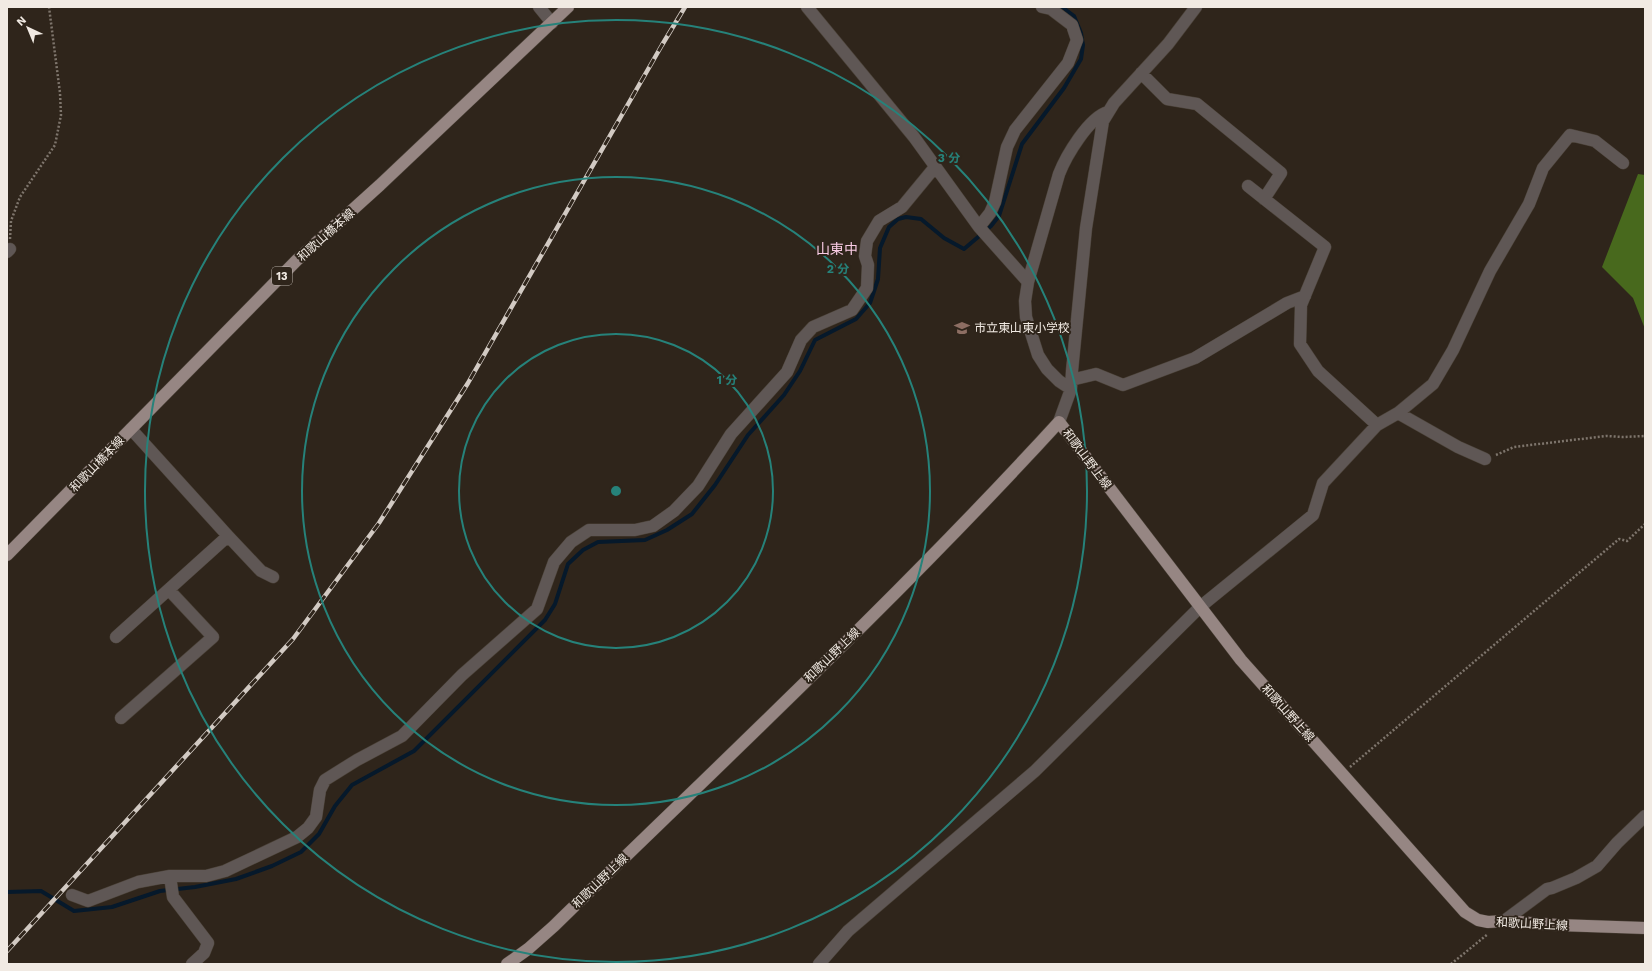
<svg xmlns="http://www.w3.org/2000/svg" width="1652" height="971" viewBox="0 0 1652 971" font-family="'Work Sans','Noto Sans JP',sans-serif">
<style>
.forest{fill:#48691d}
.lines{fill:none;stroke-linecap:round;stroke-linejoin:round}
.stream{stroke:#06192b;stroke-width:4}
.minor-casing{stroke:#4a4137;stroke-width:13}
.major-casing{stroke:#4a4137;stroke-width:13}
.path{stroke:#7e756c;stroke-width:2.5;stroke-dasharray:2 2;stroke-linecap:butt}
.minor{stroke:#5f5755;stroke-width:12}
.major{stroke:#968683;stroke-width:12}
.rail-casing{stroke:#d2cac3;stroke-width:4.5}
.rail{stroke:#2f251b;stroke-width:3;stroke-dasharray:9;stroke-linecap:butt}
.ring{fill:none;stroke:#26827a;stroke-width:2}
.labels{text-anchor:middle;stroke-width:4;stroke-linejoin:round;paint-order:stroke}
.shield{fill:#2f251b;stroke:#b7afa7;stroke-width:1}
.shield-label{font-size:11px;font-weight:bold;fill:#f1eae3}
.street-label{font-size:12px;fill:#f1eae3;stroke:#2f251b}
.poi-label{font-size:12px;fill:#f1eae3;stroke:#2f251b;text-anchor:start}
.quarter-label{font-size:14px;fill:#facce5;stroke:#2f251b}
.centre{fill:#26827a;stroke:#2f251b;stroke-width:2}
.ring-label{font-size:12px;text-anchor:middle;font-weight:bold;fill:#26827a;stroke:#2f251b;stroke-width:4;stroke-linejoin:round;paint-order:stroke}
</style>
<rect width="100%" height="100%" fill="#2f251b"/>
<path class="forest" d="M1638 174 1645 175V329L1633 298 1602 267Z"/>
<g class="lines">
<path class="stream" d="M7 892 41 891 74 911 112 907 160 891 195 887 236 879 272 866 301 852 319 834 335 806 352 785 414 751 545 620 555 604 568 564 583 550 598 542 645 540 667 530 692 514 715 485 748 435 784 395 800 371 815 340 856 319 870 303 878 279 880 248 889 227 898 219 906 217 921 219 944 238 964 249 991 226 999 216 1022 144 1064 88 1081 59 1083 45 1081 33 1074 16 1062 7"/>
<defs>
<path id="minor" d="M539 7 552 23
M807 7 914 137 979 227 1028 282
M1141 73 1167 99 1197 104 1281 173 1264 199
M1248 186 1325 247 1301 305 1300 344 1318 371 1377 425
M979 227 990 213 995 202 1007 147 1015 130 1068 63 1077 40 1072 25 1051 9 1042 7
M7 252 10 249
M1071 380 1096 374 1123 385 1195 358 1287 303 1305 296
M1071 389 1059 381 1047 369 1038 355 1026 317 1025 301 1028 282 1059 174C1066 156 1089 117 1108 112
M1398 413 1458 447 1485 459
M1059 422 1071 389 1072 371 1086 228 1103 121 1114 103 1168 44 1196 7
M131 429 228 536 261 571 273 577
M116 637 228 536
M121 718 213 637 169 590
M170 876 173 897 208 943 204 953 192 964
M72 895 88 901 138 882 170 876H206L225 871 297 837 308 828 316 817 320 790 325 780 357 760 402 736 462 675 537 609 554 562 571 542 589 530H635L653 526 674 511 698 486 731 434 787 372 801 340 813 327 852 310 867 288 868 265 865 256 867 241 879 221 902 207 935 167
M1504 921 1547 889 1552 888 1576 878 1597 866 1617 843 1645 816
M819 964 848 931 1035 771 1200 607 1313 515 1323 483 1377 425 1398 413 1433 384 1453 350 1490 271 1529 204 1543 168 1570 135 1595 141 1623 163"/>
<path id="major" d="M7 555 297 260 380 185 568 7
M507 964 528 949 554 926C724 760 899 597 1059 422L1241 660 1465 912 1478 920 1488 922 1504 921 1558 925 1645 928"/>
</defs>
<use href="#minor" class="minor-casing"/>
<use href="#major" class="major-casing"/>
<path class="path" d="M10 239 11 221 20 197 55 145 61 115 60 93 49 7
M1496 455 1514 447 1606 436 1623 437 1645 436
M1350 767 1619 539 1627 541 1645 524
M1451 964 1488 934"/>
<use href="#minor" class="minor"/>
<use href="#major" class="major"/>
<defs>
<path id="rail" d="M7 951 293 639 379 523 468 383 662 45 685 7"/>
</defs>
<use href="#rail" class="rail-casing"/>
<use href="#rail" class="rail"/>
</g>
<g class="ring">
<circle cx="616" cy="491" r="157"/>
<circle cx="616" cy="491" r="314"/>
<circle cx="616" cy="491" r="471"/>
</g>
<defs>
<symbol id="school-bare" viewBox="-9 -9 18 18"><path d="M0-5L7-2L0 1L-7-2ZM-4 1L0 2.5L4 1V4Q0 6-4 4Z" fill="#8d6e63" stroke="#2f251b" stroke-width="2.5" paint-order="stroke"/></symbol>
</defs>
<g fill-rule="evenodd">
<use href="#school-bare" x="951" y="317" width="22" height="22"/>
</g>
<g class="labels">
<rect class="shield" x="272" y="267" width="20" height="18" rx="3"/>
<g class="shield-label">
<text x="282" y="280">13</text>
</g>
<g class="street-label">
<text transform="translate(326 235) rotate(-42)" y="4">和歌山橋本線</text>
<text transform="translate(1087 459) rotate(53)" y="4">和歌山野上線</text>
<text transform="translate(97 464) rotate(-46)" y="4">和歌山橋本線</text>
<text transform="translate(832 655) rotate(-44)" y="4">和歌山野上線</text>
<text transform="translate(1288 713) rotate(48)" y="4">和歌山野上線</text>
<text transform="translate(600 881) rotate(-44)" y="4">和歌山野上線</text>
<text transform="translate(1532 924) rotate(3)" y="4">和歌山野上線</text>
</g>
<g class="poi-label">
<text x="974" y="332">市立東山東小学校</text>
</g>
<g class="quarter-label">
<text x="837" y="254">山東中</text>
</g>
</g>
<circle cx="616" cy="491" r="6" class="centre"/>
<g class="ring-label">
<text x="949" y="162">3 分</text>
<text x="838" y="273">2 分</text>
<text x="727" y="384">1 分</text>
</g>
<rect width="1652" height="971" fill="none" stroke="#f1eae3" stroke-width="16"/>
<g transform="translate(28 28) rotate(316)" stroke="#2f251b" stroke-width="3" paint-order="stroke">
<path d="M0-3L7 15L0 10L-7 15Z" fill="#f1eae3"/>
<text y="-6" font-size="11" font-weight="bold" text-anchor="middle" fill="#f1eae3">N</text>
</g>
</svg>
